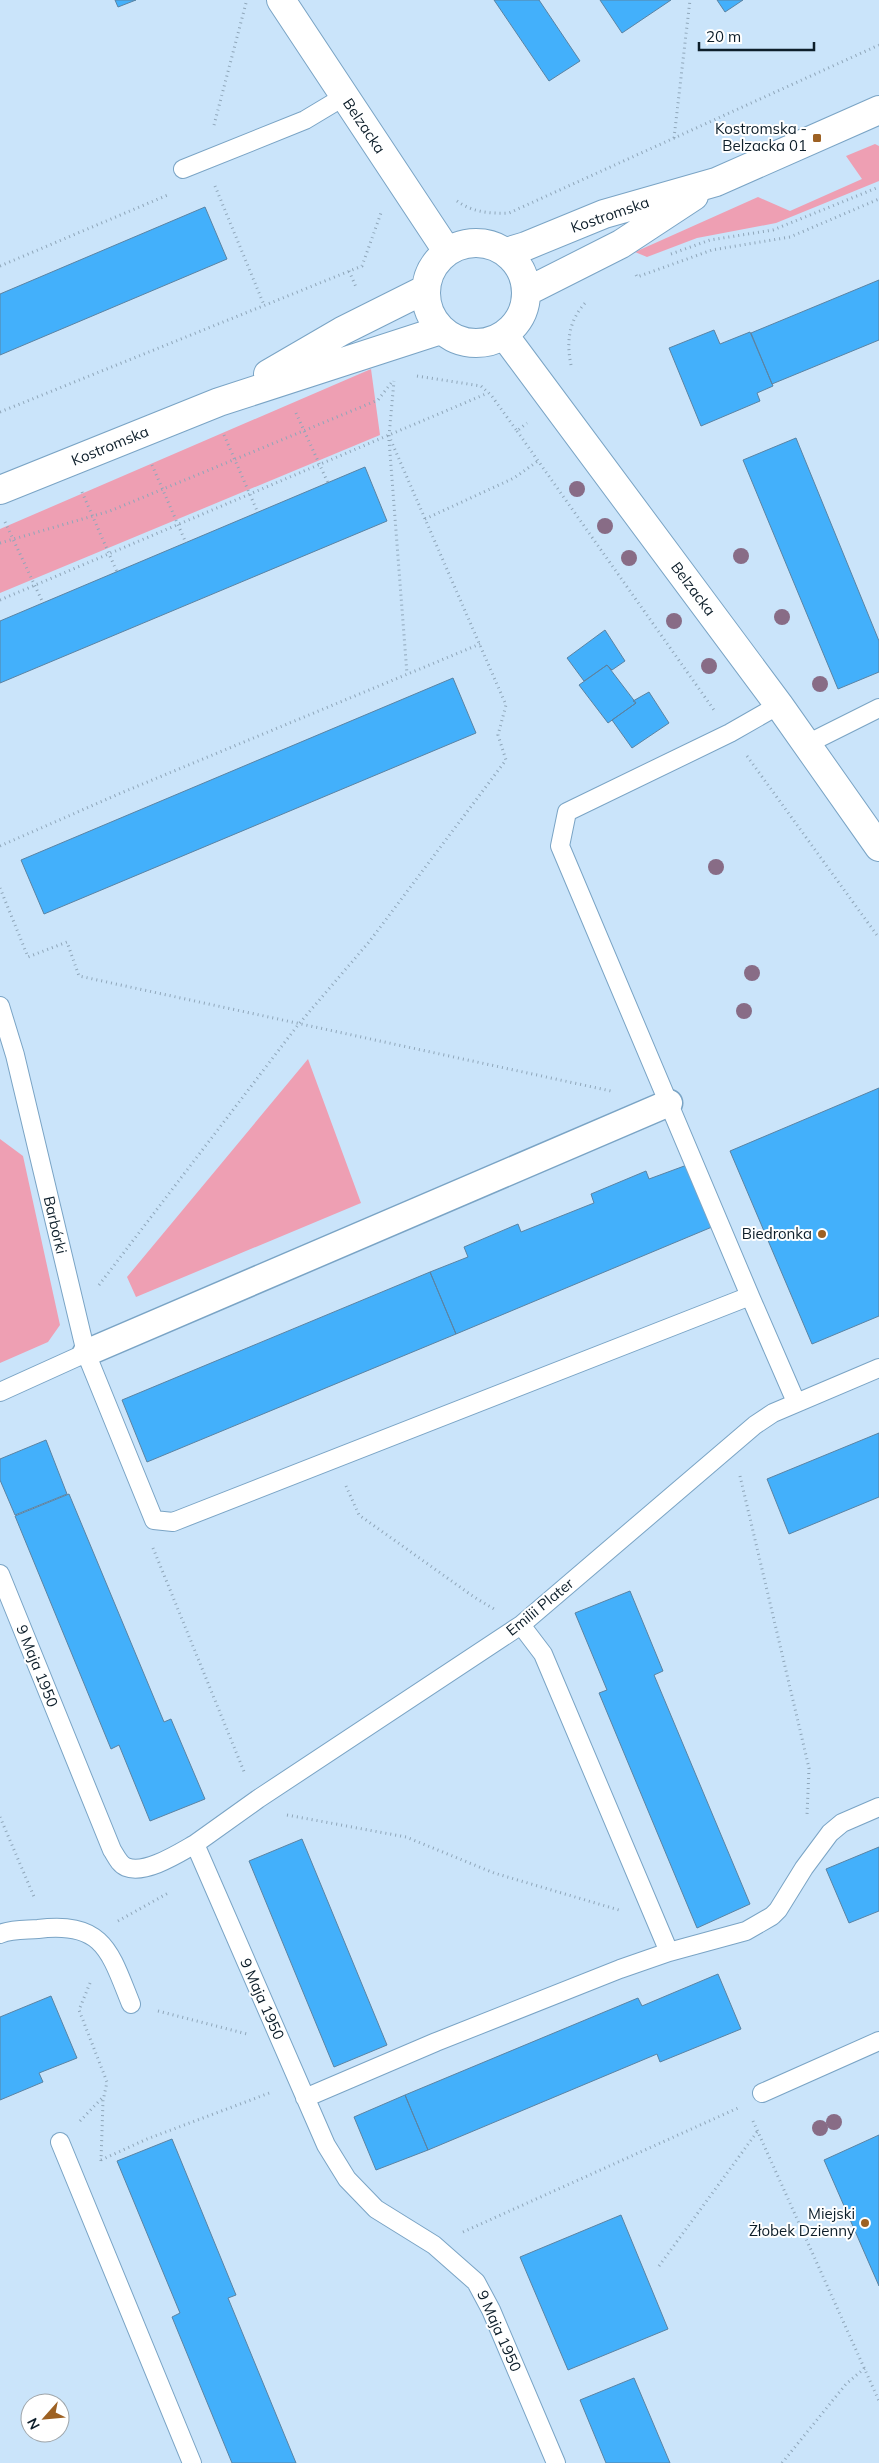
<svg xmlns="http://www.w3.org/2000/svg" width="879" height="2463" viewBox="0 0 879 2463" font-family="Mulish,sans-serif">
<style>
.green{fill:#ee9fb3}
.building{fill:#43b0fb;stroke:#5a83a3}
.lines{fill:none;stroke-linecap:round;stroke-linejoin:round}
.service-casing{stroke:#7aa4c5;stroke-width:20}
.pedestrian-casing{stroke:#7aa4c5;stroke-width:29}
.minor-casing{stroke:#7aa4c5;stroke-width:30}
.tertiary-casing{stroke:#7aa4c5;stroke-width:30}
.path{stroke:#8fa6b9;stroke-width:3;stroke-dasharray:1 4;stroke-linecap:butt}
.service{stroke:#fff;stroke-width:18}
.pedestrian{stroke:#fff;stroke-width:26}
.minor{stroke:#fff;stroke-width:28}
.tertiary{stroke:#fff;stroke-width:28}
.tree{fill:#886c86}
.poi-dot{fill:#9d6123;stroke:#fff;stroke-width:2}
.labels{text-anchor:middle;stroke-width:4;stroke-linejoin:round;paint-order:stroke}
.street-label{font-size:15px;fill:#0d1e2a;stroke:#fff}
.poi-label{font-size:15px;fill:#0d1e2a;stroke:#fff;text-anchor:end}
</style>
<rect width="100%" height="100%" fill="#cae4fa"/>
<path class="green" d="M875 144 879 146V181L776 223 697 238 647 257 635 252 758 197 790 211 862 179 846 156Z
M371 369 380 435 0 593V529Z
M308 1059 361 1203 136 1297 127 1277Z
M0 1139 23 1156 60 1325 48 1342 0 1363Z"/>
<path class="building" d="M115 0H136L118 7Z
M494 0H539L580 61 549 81Z
M600 0H671L622 33Z
M717 0H743L725 12Z
M205 207 227 259 0 355V294Z
M879 280V340L772 384 751 333Z
M714 330 720 344 750 332 773 386 757 393 760 401 701 426 669 348Z
M796 438 879 641V672L838 689 743 460Z
M365 467 387 521 0 683V621Z
M605 630 625 661 612 670 607 665 584 681 567 658Z
M607 665 636 703 608 723 579 685Z
M453 678 476 733 44 914 21 860Z
M649 692 669 723 632 748 612 720 636 703 633 701Z
M879 1088V1316L812 1344 730 1151Z
M687 1165 712 1227 456 1334 430 1272 468 1257 464 1247 518 1224 521 1232 594 1203 591 1194 646 1171 649 1179Z
M430 1272 456 1334 147 1462 122 1400Z
M879 1433V1497L789 1534 767 1479Z
M46 1440 67 1494 15 1515 0 1480V1459Z
M69 1494 164 1722 171 1719 205 1799 150 1821 119 1745 111 1749 15 1516Z
M630 1591 663 1671 654 1675 750 1904 697 1928 599 1693 607 1690 575 1613Z
M302 1839 387 2045 334 2067 249 1861Z
M879 1847V1911L849 1923 826 1869Z
M718 1974 741 2029 660 2062 657 2054 428 2150 405 2095 638 1998 642 2006Z
M51 1996 77 2058 39 2073 43 2082 0 2100V2017Z
M405 2095 428 2150 376 2170 354 2117Z
M879 2135V2286L824 2160Z
M172 2139 236 2295 228 2298 296 2463H232L172 2317 180 2313 117 2161Z
M621 2215 668 2329 568 2370 520 2257Z
M634 2378 670 2463H606L580 2400Z"/>
<g class="lines">
<defs>
<path id="service" d="M183 169 305 120 345 96
M807 744 879 708
M0 1006 15 1055 86 1353 0 1392
M750 1296 560 846 567 812 730 733 779 705
M86 1353 154 1520 173 1522 750 1296 796 1402
M0 1574 112 1850C116 1856 119 1864 126 1867 145 1875 179 1853 195 1844L326 2145 347 2179 376 2209 434 2245 476 2282 491 2310 556 2463
M521 1625 543 1654 669 1952
M195 1844 258 1799 521 1625 755 1425 773 1413 879 1368
M0 1934C11 1929 26 1930 38 1929 104 1921 110 1952 131 2004
M762 2093 879 2041
M305 2098 436 2042 620 1969 669 1952 746 1931 772 1916 778 1910 804 1868 830 1833 842 1823 879 1807
M60 2142 192 2463"/>
<path id="pedestrian" d="M86 1353 669 1103"/>
<path id="minor" d="M281 0 447 251
M504 335 779 705 879 847"/>
<path id="tertiary" d="M426 293a50 50 0 1 1 100 0a50 50 0 1 1-100 0Z
M506 252 526 246 604 214 716 182 879 110
M526 292 621 244 694 196
M268 374 342 331 426 289
M0 490 219 402 441 330"/>
</defs>
<use href="#service" class="service-casing"/>
<use href="#pedestrian" class="pedestrian-casing"/>
<use href="#minor" class="minor-casing"/>
<use href="#tertiary" class="tertiary-casing"/>
<path class="path" d="M214 125 246 3
M674 138 690 0
M215 186 264 305
M457 201C472 212 490 214 509 213L879 45
M671 254 710 240 773 230 879 187
M0 266 170 194
M349 271 356 287
M636 275 637 277 712 250 790 237 879 199
M571 365C566 341 569 320 586 302
M417 376 481 386 491 395 517 431 527 423
M0 412 362 266 381 213
M296 413 328 483
M517 431 714 710
M224 435 258 513
M389 440 407 674
M152 465 186 543
M82 492 117 572
M425 519 514 478 538 461
M5 522 43 603
M0 543 110 511 378 400 392 382
M0 600 488 393
M747 756 879 938
M0 846 121 793 480 644
M0 888 28 957 67 942 79 976 611 1091
M99 1285 298 1025 369 942 506 760 498 735 506 705 389 436 394 381
M740 1476 809 1768 807 1815
M346 1486 359 1515 474 1597 494 1609
M153 1548 245 1774
M287 1815 406 1837 494 1873 619 1910
M0 1817 35 1899
M118 1921 170 1892
M90 1983 79 2010 107 2082 103 2101 101 2161
M158 2011 247 2034
M80 2121 103 2097
M753 2121 879 2401
M101 2160 147 2139 272 2092
M463 2232 738 2108
M659 2266 757 2132
M782 2463 846 2384 865 2368"/>
<use href="#service" class="service"/>
<use href="#pedestrian" class="pedestrian"/>
<use href="#minor" class="minor"/>
<use href="#tertiary" class="tertiary"/>
</g>
<g class="tree">
<circle cx="577" cy="489" r="8"/>
<circle cx="605" cy="526" r="8"/>
<circle cx="741" cy="556" r="8"/>
<circle cx="629" cy="558" r="8"/>
<circle cx="782" cy="617" r="8"/>
<circle cx="674" cy="621" r="8"/>
<circle cx="709" cy="666" r="8"/>
<circle cx="820" cy="684" r="8"/>
<circle cx="716" cy="867" r="8"/>
<circle cx="752" cy="973" r="8"/>
<circle cx="744" cy="1011" r="8"/>
<circle cx="834" cy="2122" r="8"/>
<circle cx="820" cy="2128" r="8"/>
</g>
<g class="poi-dot">
<rect x="812" y="133" width="10" height="10" rx="2.5"/>
<circle cx="822" cy="1234" r="5"/>
<circle cx="865" cy="2223" r="5"/>
</g>
<g class="labels">
<g class="street-label">
<text transform="translate(364 126) rotate(56)" y="5">Belzacka</text>
<text transform="translate(610 215) rotate(-19)" y="5">Kostromska</text>
<text transform="translate(110 446) rotate(-22)" y="5">Kostromska</text>
<text transform="translate(693 589) rotate(53)" y="5">Belzacka</text>
<text transform="translate(55 1225) rotate(77)" y="5">Barbórki</text>
<text transform="translate(540 1607) rotate(-39)" y="5">Emilii Plater</text>
<text transform="translate(37 1666) rotate(68)" y="5">9 Maja 1950</text>
<text transform="translate(262 1999) rotate(66)" y="5">9 Maja 1950</text>
<text transform="translate(499 2331) rotate(66)" y="5">9 Maja 1950</text>
</g>
<g class="poi-label">
<text x="807" y="134">Kostromska -<tspan x="807" dy="17">Belzacka 01</tspan></text>
<text x="812" y="1239">Biedronka</text>
<text x="855" y="2219">Miejski<tspan x="855" dy="17">Żłobek Dzienny</tspan></text>
</g>
</g>
<g transform="translate(45 2418) rotate(243)"><circle r="24" fill="#ffffff" stroke="#9ea5aa"/>
<path d="M0-4L9 19L0 12L-9 19Z" fill="#9d6123"/>
<text y="-8" font-size="14" font-weight="bold" text-anchor="middle" fill="#0d1e2a">N</text>
</g>
<path d="M699 42v8h115v-8" fill="none" stroke="#0d1e2a" stroke-width="2.5"/>
<text x="706" y="42" font-size="15" fill="#0d1e2a" stroke="#ffffff" stroke-width="4" paint-order="stroke">20 m</text>
</svg>
